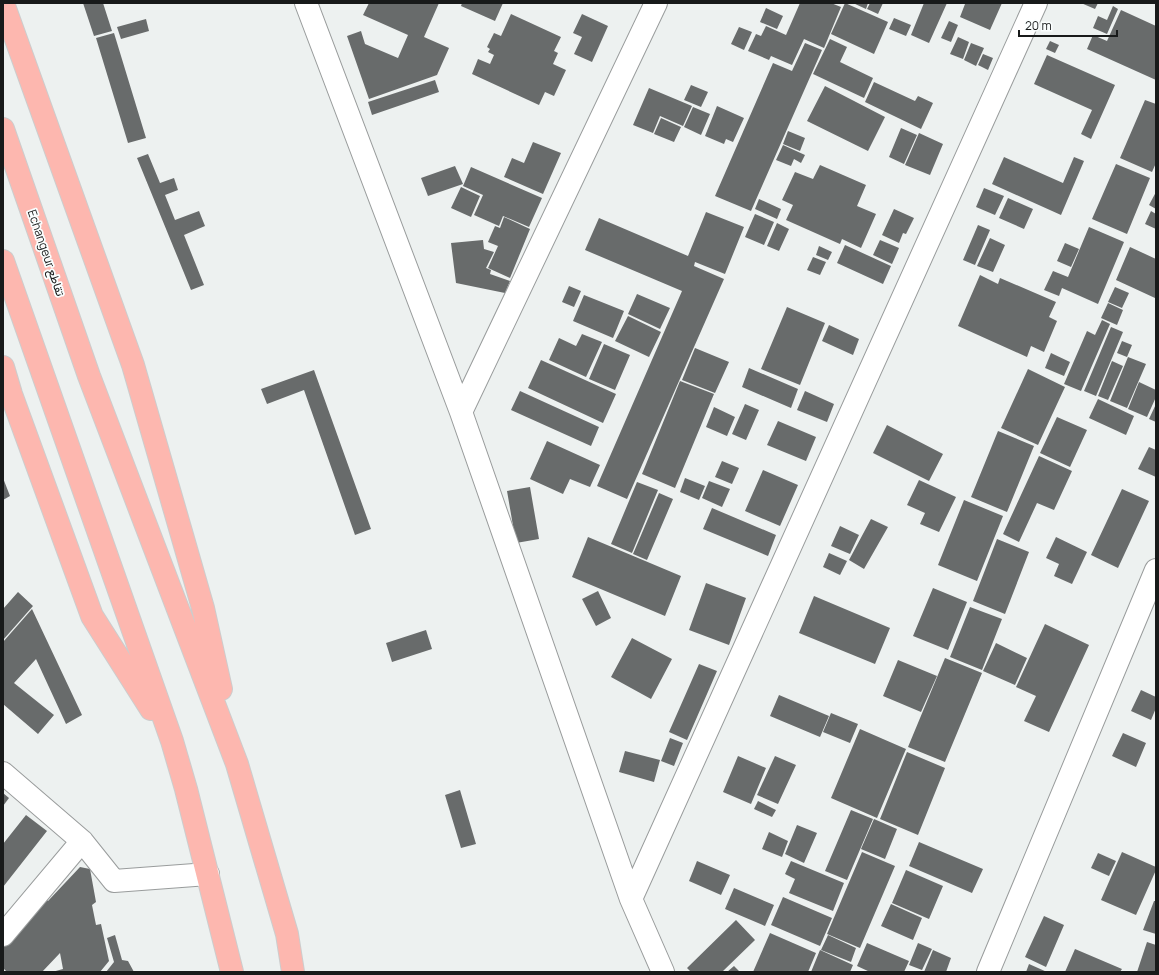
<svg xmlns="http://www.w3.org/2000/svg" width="1159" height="975" viewBox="0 0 1159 975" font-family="Manrope,Vazirmatn,sans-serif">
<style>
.building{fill:#686b6b}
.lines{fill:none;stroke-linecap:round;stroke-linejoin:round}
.street-casing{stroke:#999c9c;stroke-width:24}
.highway-casing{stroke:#cccdcd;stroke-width:24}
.street{stroke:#fff;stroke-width:22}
.highway{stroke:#fdb7af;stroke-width:22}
.labels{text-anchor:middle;stroke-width:3.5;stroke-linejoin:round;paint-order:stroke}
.street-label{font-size:12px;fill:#181a1a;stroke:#fafefe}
</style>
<rect width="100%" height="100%" fill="#edf1f0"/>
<path class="building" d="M83 3H103L112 31 94 36Z
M369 3H439L424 37 449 48 437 75 369 99 347 36 361 31 365 44 398 58 408 35 363 15Z
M462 3H503L495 21 461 6Z
M800 3H831L841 7 824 48 804 39 792 65 771 56 769 60 748 51 756 34 761 36 766 26 786 35Z
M845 3 888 22 874 54 831 34Z
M853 3H868L866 9Z
M870 3H883L878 14 867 9Z
M924 3H947L929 43 911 35Z
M962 3H1002L990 30 960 17 965 4Z
M1081 3H1098L1095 9Z
M1113 6 1118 9 1107 34 1093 28 1098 16 1107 20Z
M766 8 783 16 777 29 760 22Z
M1121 10 1156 26V80L1087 49 1093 35 1107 41Z
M511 14 561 37 554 51 558 53 553 64 566 70 554 96 545 92 539 105 472 74 478 59 490 64 494 55 488 52 490 49 487 47 494 33 501 36Z
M582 14 608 26 592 62 574 54 582 37 573 33Z
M894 18 911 25 906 36 889 29Z
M146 19 149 31 121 39 117 27Z
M949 21 958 25 951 42 941 38Z
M739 27 752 32 744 50 731 44Z
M114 33 146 138 128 143 96 38Z
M958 37 969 42 963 59 950 54Z
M830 39 847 47 840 62 873 78 864 98 813 74Z
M1050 41 1059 45 1055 53 1046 49Z
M805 43 822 50 751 211 715 196 773 63 792 71Z
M971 43 984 48 976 66 964 60Z
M983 54 993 58 988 70 978 65Z
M1047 55 1115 85 1091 139 1081 134 1092 110 1034 84Z
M435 80 439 92 372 115 368 102Z
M874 82 915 101 918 96 933 103 921 129 865 102Z
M691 85 708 92 701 107 684 100Z
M825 86 885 117 868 151 807 121Z
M649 88 692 106 683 126 660 116 653 133 633 125Z
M1145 100 1156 104V163L1152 172 1120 158Z
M717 106 744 118 733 142 726 139 724 144 705 136Z
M693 107 710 114 701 135 684 127Z
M661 118 681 127 674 142 654 134Z
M901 128 917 135 904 164 889 157Z
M788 131 805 138 800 151 783 144Z
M919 133 943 144 930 175 905 165Z
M533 142 561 153 543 194 504 177 512 158 524 163Z
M783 145 805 155 801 163 794 159 791 166 776 160Z
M148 154 160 183 174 178 178 190 165 195 175 220 199 211 205 226 184 235 204 285 191 290 137 158Z
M1004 157 1063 183 1074 157 1084 161 1061 215 992 184Z
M1116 164 1150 178 1127 234 1092 219Z
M820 165 866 185 857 206 876 214 861 248 842 239 840 244 786 220 793 205 782 200 795 172 813 179Z
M455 166 463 184 428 196 421 178Z
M471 167 542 198 529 227 503 216 499 226 474 215 483 195 463 186Z
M461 187 480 196 471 217 451 208Z
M984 188 1004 196 995 215 976 207Z
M1156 192V209L1149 205Z
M1008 198 1033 209 1024 229 999 218Z
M759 199 781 209 777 219 755 209Z
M894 209 914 218 906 234 903 233 899 243 882 235Z
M1151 211 1156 214V229L1145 224Z
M706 212 744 227 725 274 695 262 694 266 724 279 627 499 597 486 682 291 585 250 599 218 688 256Z
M755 214 774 222 764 245 745 237Z
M504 217 530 229 510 278 488 268 498 246 488 242 495 226 500 228Z
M777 223 789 229 779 251 767 246Z
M978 225 990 230 975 265 963 260Z
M1089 227 1124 242 1098 304 1062 288 1059 296 1044 290 1053 271 1068 277Z
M990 238 1005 245 993 272 977 266Z
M483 240 484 249 494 252 486 268 491 270 490 274 510 281 505 293 456 283 451 243Z
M880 240 899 248 892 264 873 255Z
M1065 243 1079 249 1071 267 1057 261Z
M845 245 891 266 883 284 837 263Z
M819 246 832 252 828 260 816 255Z
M1130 247 1156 259 1155 298 1116 280Z
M813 257 826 262 820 275 807 270Z
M980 275 998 284 1000 278 1056 302 1049 317 1057 321 1044 352 1031 346 1027 357 958 326Z
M569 286 581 291 574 307 562 302Z
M1115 287 1129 293 1122 308 1108 302Z
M637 294 670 308 660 329 628 314Z
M584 295 624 311 613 338 573 321Z
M1108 303 1123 310 1117 325 1101 318Z
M787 307 825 323 800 385 761 369Z
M628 316 661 332 649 357 615 341Z
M1102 320 1110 324 1081 391 1064 384 1087 331 1095 335Z
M829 325 859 339 853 355 822 341Z
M1111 327 1123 332 1096 396 1084 391Z
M582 334 602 342 586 377 549 360 559 338 576 346Z
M1122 341 1132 345 1127 357 1117 353Z
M604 344 630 355 615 390 589 379Z
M695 348 729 362 715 393 682 380Z
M1051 353 1070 362 1064 376 1045 368Z
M1128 357 1146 364 1127 408 1110 401Z
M541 360 616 394 603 423 528 388Z
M1112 361 1123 366 1108 400 1098 396Z
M749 368 798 389 791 408 742 387Z
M1028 369 1065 387 1038 445 1001 428Z
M314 370 371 529 355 535 304 390 267 404 261 389Z
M680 381 714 394 675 488 642 474Z
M1139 382 1156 390V397L1147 417 1128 409Z
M520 391 599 427 591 446 511 410Z
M805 391 834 404 827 422 797 410Z
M1098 399 1134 416 1126 435 1089 418Z
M745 404 759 410 746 440 732 434Z
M1156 404V422L1149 419Z
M714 407 735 417 727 436 706 427Z
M1057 417 1087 430 1070 467 1040 453Z
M778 421 816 437 806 461 767 445Z
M887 425 943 454 929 481 873 453Z
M998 431 1034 446 1007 512 971 497Z
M547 441 600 465 590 487 570 479 563 494 530 479Z
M1149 447 1156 450V477L1138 469Z
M1039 456 1072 471 1054 510 1037 503 1019 542 1003 534Z
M722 461 739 468 732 484 715 477Z
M763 470 798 485 780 526 745 511Z
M3 478 10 496 3 500Z
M685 478 705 486 699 500 680 492Z
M919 480 956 497 939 532 920 524 925 513 907 505Z
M709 481 730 489 722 507 702 498Z
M637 482 658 490 632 553 611 544Z
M530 487 539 539 516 543 507 491Z
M1122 489 1149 501 1118 568 1091 555Z
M659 493 673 499 647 560 633 554Z
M964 500 1003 516 977 581 938 565Z
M712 508 776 535 768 556 703 529Z
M871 519 888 527 864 569 849 560Z
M840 526 859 535 850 554 831 546Z
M588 537 681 576 665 616 572 577Z
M1056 537 1087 552 1072 584 1054 576 1059 564 1046 558Z
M997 539 1029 552 1005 614 973 601Z
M829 553 847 561 840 575 823 567Z
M706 583 746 598 729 645 689 630Z
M933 588 967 602 948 650 913 636Z
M598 591 611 618 596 626 582 599Z
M18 592 33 606 3 640V609Z
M814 596 890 628 875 664 799 633Z
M970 607 1002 619 982 670 950 657Z
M32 609 82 715 66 724 36 659 14 683 54 715 38 734 3 704V642Z
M1045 624 1089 645 1049 732 1024 721 1036 696 1016 687Z
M426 630 432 649 392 662 386 643Z
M632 638 672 659 651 699 611 677Z
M996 643 1027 658 1015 685 983 671Z
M945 658 982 673 945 762 908 747Z
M898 660 937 676 921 712 883 696Z
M699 664 717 671 687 740 669 732Z
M1141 690 1156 697V708L1151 720 1131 711Z
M779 695 829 716 820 737 770 716Z
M831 713 858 724 850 743 823 732Z
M860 729 906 749 877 818 831 798Z
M1123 733 1146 743 1136 767 1112 756Z
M670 738 683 743 674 766 661 761Z
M625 751 660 760 654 782 619 772Z
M907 752 945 768 918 835 880 819Z
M738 756 766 768 751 804 723 792Z
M775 756 796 765 778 804 757 795Z
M460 790 476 844 461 848 445 795Z
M3 793 9 798 3 806Z
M758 801 776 810 772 817 754 809Z
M851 810 873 819 847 880 825 871Z
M26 815 47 831 3 887V844Z
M874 819 897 829 885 859 861 849Z
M797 825 817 833 804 863 785 854Z
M769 832 788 841 782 857 762 849Z
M919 842 983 869 972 893 909 866Z
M862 852 895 866 860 948 827 934Z
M1122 852 1156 867V870L1136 915 1101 900Z
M1098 853 1116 861 1109 876 1091 868Z
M697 861 730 875 721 895 689 881Z
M791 861 844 883 833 911 789 893 795 879 785 874Z
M80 867 90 869 96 902 92 905 96 925 101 924 109 961 100 972H52L63 969 60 953 42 972H7L3 968V940L43 896 48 901Z
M906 870 943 886 929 919 892 903Z
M734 888 774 905 765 926 725 909Z
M783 897 832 918 820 946 771 925Z
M1154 901H1156V934L1143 930Z
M891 904 922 918 913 940 881 926Z
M1044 916 1064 925 1046 967 1025 957Z
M736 920 755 940 722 972H691L687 968Z
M770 933 816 953 808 972H753Z
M115 935 122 960 128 961 134 972H106L114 962 107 938Z
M828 935 856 948 851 962 821 950Z
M1147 942 1156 945V972H1137Z
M867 943 909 961 904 972H870L857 966Z
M918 943 932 949 922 970 909 965Z
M1075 949 1122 969 1120 972H1065Z
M820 950 853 965 850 972H811Z
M933 950 951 958 946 972H924Z
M1029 964 1047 972H1026Z
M734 966 740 972H727Z"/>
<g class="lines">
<defs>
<path id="street" d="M306 3 461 412 631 899
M461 412 656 3
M3 773 82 841 114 881 208 874
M3 935 82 841
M663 972 631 899 1036 3
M988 972 1156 570"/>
<path id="highway" d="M3 3 133 365 203 608 221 689
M3 129 89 376 237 764 287 934 293 972
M3 261 172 741 186 789 232 972
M3 367 11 394 92 616 151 709"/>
</defs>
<use href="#street" class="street-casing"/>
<use href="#highway" class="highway-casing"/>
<use href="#street" class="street"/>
<use href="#highway" class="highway"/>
</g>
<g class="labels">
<g class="street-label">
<text transform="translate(46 253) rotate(71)" y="4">Echangeur تقاطع</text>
</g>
</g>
<rect width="1159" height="975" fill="none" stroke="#181a1a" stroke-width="8"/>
<path d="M1019 30v6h98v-6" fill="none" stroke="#181a1a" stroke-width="2"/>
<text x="1025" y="30" font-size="12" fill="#181a1a" stroke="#fafefe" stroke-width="3" paint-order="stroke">20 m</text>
</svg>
